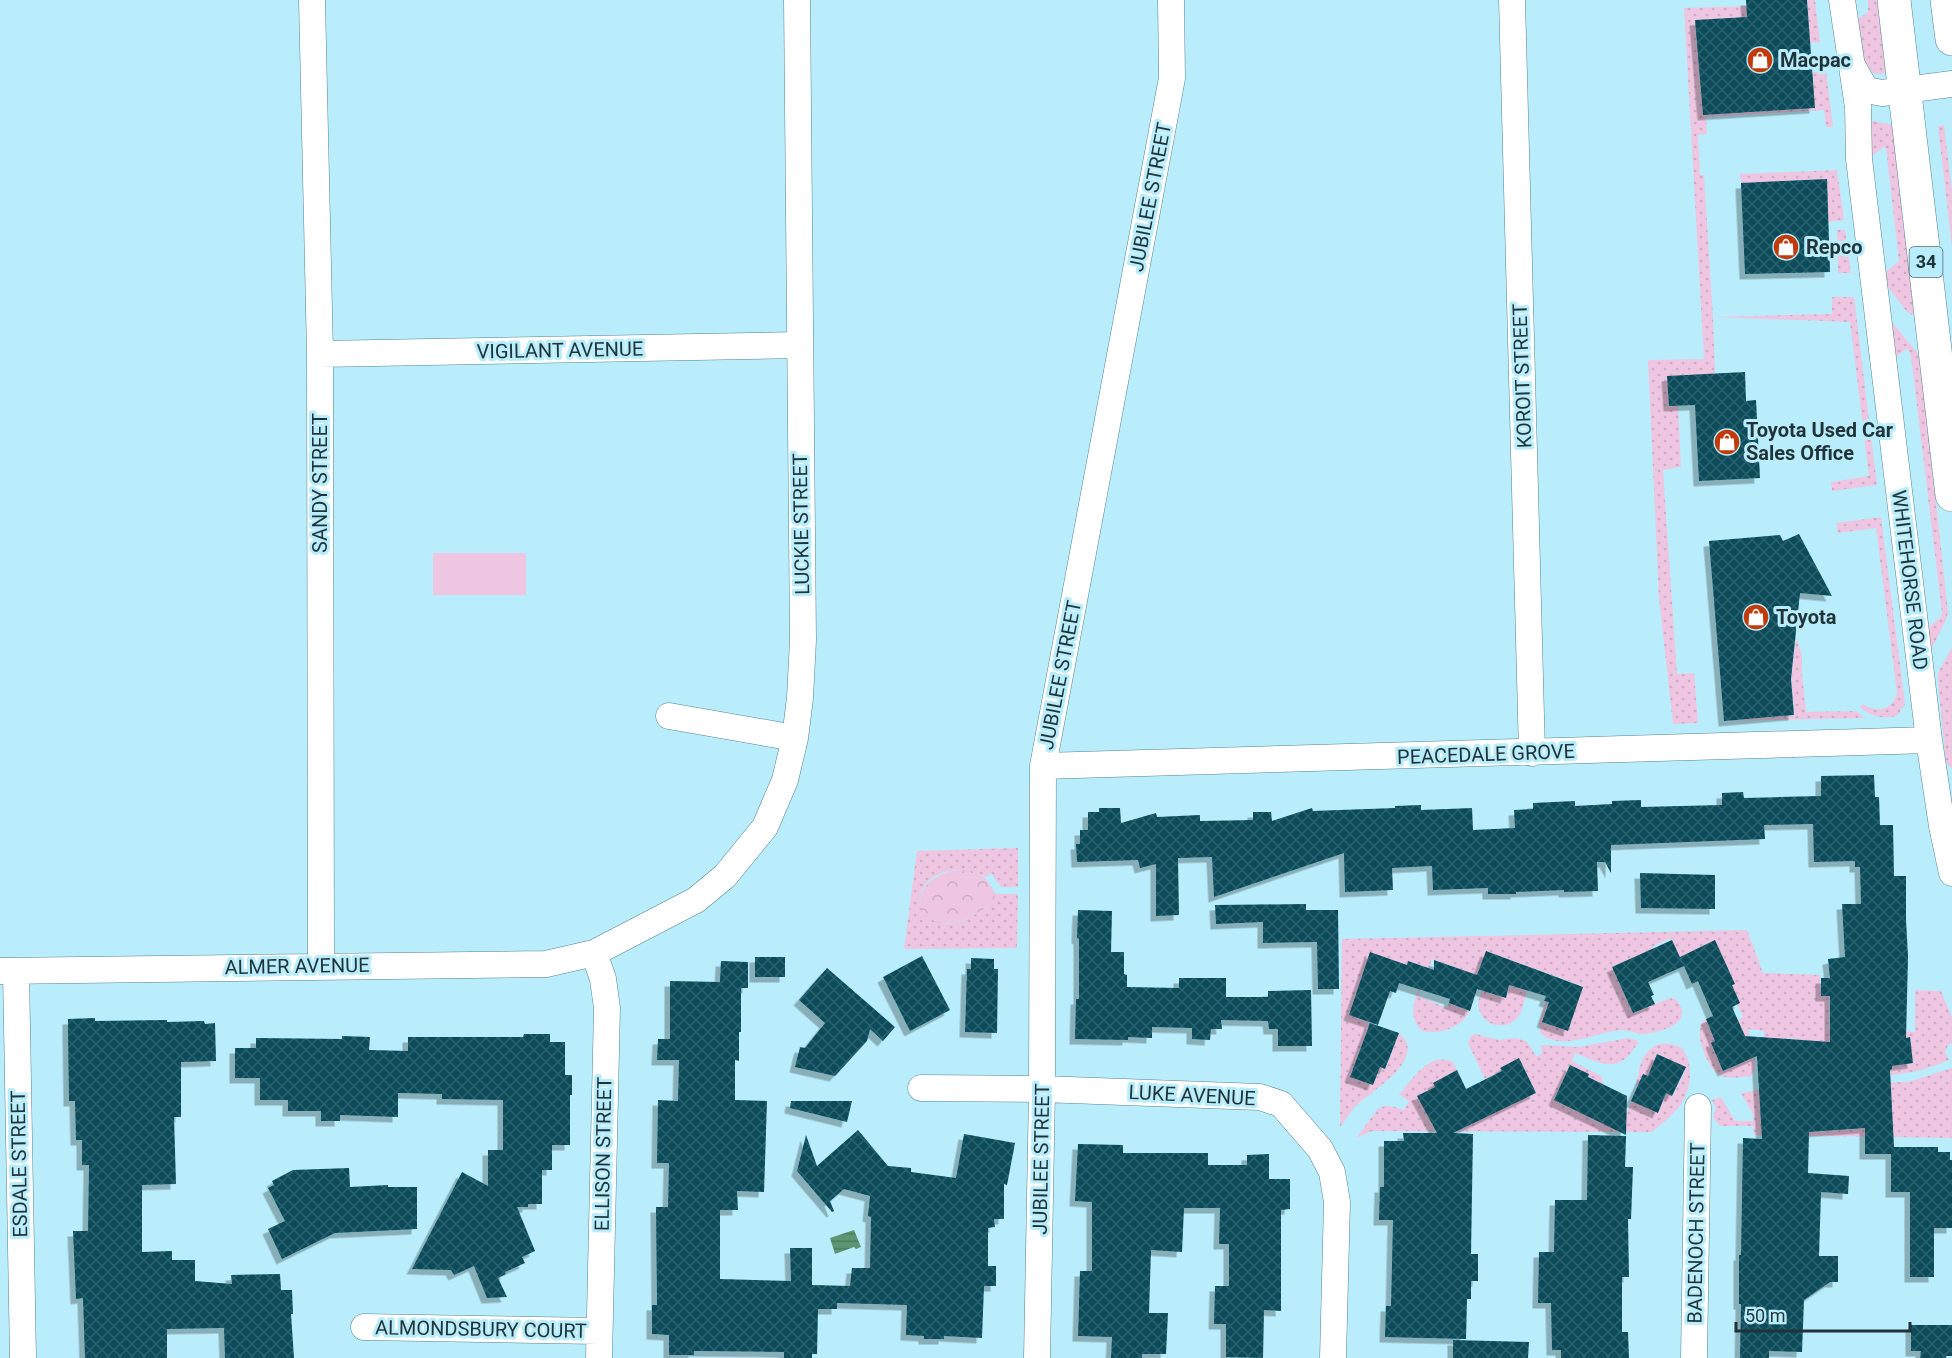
<svg xmlns="http://www.w3.org/2000/svg" width="1952" height="1358" viewBox="0 0 1952 1358" font-family="Roboto,sans-serif">
<style>
.grass{fill:url(#grass-dots)}
.forest{fill:url(#forest-crowns)}
.garden{fill:#eec6e2}
.water{fill:url(#water-rules)}
.building{fill:url(#building-cross-hatch);filter:url(#shadow)}
.lines{fill:none;stroke-linecap:round;stroke-linejoin:round}
.street-casing{stroke:#548491;stroke-width:27}
.primary-casing{stroke:#548491;stroke-width:34}
.street{stroke:#fff;stroke-width:26}
.primary{stroke:#fff;stroke-width:33}
.labels{text-anchor:middle;stroke-width:6;stroke-linejoin:round;paint-order:stroke}
.shield{fill:#baedfb;stroke:#4e6b72;stroke-width:1.5}
.shield-label{font-size:18px;font-weight:bold;fill:#1f3338}
.poi-label{font-size:20px;font-weight:bold;fill:#1f3338;stroke:#baedfb;text-anchor:start}
.street-label{font-size:20px;fill:#1f3338;stroke:#baedfb}
</style>
<defs>
<pattern id="grass-dots" width="8" height="8" patternUnits="userSpaceOnUse" patternTransform="scale(1.5)"><rect width="8" height="8" fill="#eec6e2"/><path d="M2 2h.1M6 6h.1" fill="none" stroke="#ccabc3" stroke-width="1.8" stroke-linecap="round"/></pattern>
<pattern id="forest-crowns" width="20" height="18" patternUnits="userSpaceOnUse" patternTransform="scale(1.5)"><rect width="20" height="18" fill="#eec6e2"/><path d="M2 6a3 3 0 1 1 6 0M12 15a3 3 0 1 1 6 0" fill="none" stroke="#ccabc3"/></pattern>
<pattern id="water-rules" width="6" height="5" patternUnits="userSpaceOnUse" patternTransform="scale(1.5)"><rect width="6" height="5" fill="#5c9773"/><path d="M0 2.5h6" fill="none" stroke="#4b7c5f"/></pattern>
<pattern id="building-cross-hatch" width="8" height="8" patternUnits="userSpaceOnUse" patternTransform="scale(1.5)"><rect width="8" height="8" fill="#074b5a"/><path d="M0 0l8 8M0 8l8-8" fill="none" stroke="#2b636f"/></pattern>
<filter id="shadow"><feDropShadow dx="-5.5" dy="5.5" stdDeviation="0" flood-color="#0004"/></filter>
</defs>
<rect width="100%" height="100%" fill="#baedfb"/>
<path class="grass" d="M1807 0H1815L1820 42 1810 43Z
M1868 0H1877L1885 66V70L1882 75 1873 73C1859 54 1857 44 1853 23L1868 12Z
M1747 6V17L1695 20 1703 115 1814 108 1813 72H1826L1833 127H1826L1824 110 1706 117 1707 134 1698 135 1700 175H1704L1713 317 1832 314V297H1854L1877 485 1832 491 1831 482 1869 476 1850 322 1713 317 1715 374 1667 376 1669 406H1678L1681 467 1663 470 1677 674 1694 673 1698 723 1673 724 1659 598 1648 360 1704 359 1684 8Z
M1868 120 1892 125 1914 311 1912 315 1907 312 1882 279V275L1899 261 1886 148 1884 147 1869 158Z
M1944 125 1952 191V248L1938 126Z
M1837 170 1844 220 1828 222 1826 179 1741 183 1740 174Z
M1837 230H1845L1851 273H1838Z
M1885 314 1917 352 1921 365 1948 612 1946 620 1927 658 1923 632 1941 617 1942 613 1911 356 1907 348 1891 361Z
M1881 517 1905 704 1897 716C1883 719 1871 717 1860 707L1863 704C1877 713 1892 711 1897 693L1876 528 1838 533 1836 523Z
M1796 637 1802 655V673L1806 712 1856 711 1865 718 1724 721 1794 715 1791 679Z
M1952 647V769L1946 763 1938 681V673Z
M1018 848V887H1001L991 873 986 877C970 869 947 867 932 878 916 890 916 910 933 920 943 926 954 924 964 920 978 914 989 907 996 894H1018L1017 948 904 949 917 851Z
M1747 930 1763 973 1820 975 1821 996H1829V1029L1915 1032V990L1941 991 1952 1017V1045L1951 1043 1948 1045 1945 1052 1949 1060C1919 1073 1889 1078 1857 1075L1892 1070V1066L1913 1063 1909 1037 1852 1046 1786 1038 1785 1040 1763 1038 1764 1031 1748 1029C1750 1043 1761 1064 1751 1076 1741 1077 1726 1080 1718 1074 1706 1066 1691 1027 1706 1019L1715 1041 1711 1043 1723 1070 1749 1059 1745 1036 1738 1020 1743 1017 1737 1004 1740 1003 1732 985 1734 984 1715 941 1680 957 1671 938 1652 947 1653 949 1612 967 1633 1013 1670 998 1676 999C1692 1020 1673 1028 1655 1032 1650 1033 1645 1034 1641 1034 1635 1033 1629 1030 1623 1030 1596 1031 1565 1052 1541 1034 1537 1022 1542 1013 1546 1001L1549 1002 1542 1022 1568 1030 1583 986 1487 952 1475 981 1457 968 1432 959 1429 968 1408 961 1400 984 1405 965 1350 1015 1370 1023 1350 1077 1373 1085 1380 1067 1385 1069 1399 1033C1429 1058 1373 1090 1357 1105 1350 1111 1346 1120 1340 1127L1342 939Z
M1509 985 1527 991C1525 999 1523 1011 1517 1018 1506 1031 1483 1026 1479 1009 1477 1002 1480 997 1482 990L1505 998Z
M1418 990H1420L1418 996 1447 1008 1449 1003 1470 1011C1460 1028 1442 1035 1422 1031 1409 1019 1413 1005 1418 990Z
M1475 1034 1499 1040 1515 1038 1523 1040 1527 1042 1537 1057 1542 1053 1541 1045 1578 1047 1629 1038 1639 1041C1619 1074 1607 1066 1575 1053L1572 1061 1601 1076 1604 1085 1588 1077 1589 1074 1570 1065 1554 1099 1571 1108 1622 1122 1632 1101 1658 1113 1666 1093 1673 1096 1686 1068 1658 1054 1648 1076 1643 1074 1637 1088C1637 1061 1650 1032 1682 1048 1688 1057 1690 1064 1690 1075 1688 1105 1673 1114 1652 1132L1372 1131 1356 1138 1378 1109C1386 1103 1395 1107 1404 1110L1409 1101 1399 1095C1412 1080 1429 1051 1453 1062L1457 1070 1434 1083 1517 1102 1536 1093 1519 1059 1501 1068 1502 1071 1485 1079 1468 1043 1471 1036Z
M1952 1068V1138L1754 1135 1753 1126H1720L1713 1117 1716 1108 1712 1100 1721 1097 1735 1121H1753V1114L1741 1093 1759 1090 1760 1093 1814 1132 1892 1126 1857 1083 1908 1082Z"/>
<path class="forest" d="M952 871C978 868 983 873 996 894 991 905 983 910 972 916 920 944 897 884 952 871Z"/>
<path class="garden" d="M433 553H526V595H433Z"/>
<path class="water" d="M854 1230 861 1247 856 1249 854 1247 835 1254 830 1238Z"/>
<path class="building" d="M1746 0H1807L1815 108 1703 115 1695 20 1747 17Z
M1827 179 1830 272 1745 274 1741 183Z
M1745 372 1746 401 1756 400 1760 478 1699 481 1695 405 1669 406 1667 376Z
M1799 534 1832 596 1800 593 1791 679 1794 715 1724 721 1709 541 1780 535 1783 541Z
M1874 775 1875 797H1879L1880 825H1893L1894 876H1906V919L1908 957 1906 1038 1910 1037 1913 1063 1892 1066V1069L1890 1070 1894 1147H1938V1152H1950V1160H1952V1228H1934V1277H1910V1192H1891V1154H1865V1128L1809 1132 1808 1173 1849 1176 1848 1194 1821 1192 1819 1256H1838V1282H1830L1804 1300 1802 1352 1769 1351V1358H1740L1741 1304H1739V1255H1741L1743 1138 1762 1139 1757 1056 1723 1071 1711 1043 1715 1041 1706 1019 1713 1016 1698 981 1692 984 1680 957 1715 940 1735 984 1732 985 1740 1003 1732 1007 1745 1036 1830 1042V996H1821V978H1830L1828 959 1845 957 1842 904H1861L1860 867H1855V861L1814 862 1813 824 1764 825 1765 839 1611 845V873L1605 862H1597L1598 891 1564 892V890L1516 892V894H1488V888L1433 890 1432 866 1392 868 1393 890 1345 892 1344 853 1214 897 1212 857 1178 858 1179 915 1156 916V864L1140 868 1138 860 1077 862 1076 844H1080V830H1088V812H1099V808H1120L1121 823 1156 813 1157 817 1200 815V821L1253 820V812H1271L1272 821 1312 808 1313 811 1395 808V806L1421 805V810L1472 808 1473 830 1515 828 1514 810 1533 809V803L1575 801V806L1612 804V801L1641 800V807L1722 805V793L1743 792 1744 798 1821 796V776Z
M1640 873 1715 875V909L1641 908Z
M1306 904V910H1338L1339 989H1318L1317 942 1263 943V922L1216 924 1215 905Z
M1078 910 1112 911 1111 952H1124V974L1127 975V987L1179 988V978H1226V997H1268V991L1311 990 1312 1046H1278V1029H1269L1268 1021 1221 1020 1222 1029H1211L1210 1040 1192 1039V1028L1152 1027V1038L1128 1037V1040L1075 1039 1076 999H1079V939L1077 938Z
M1672 940 1684 966 1648 982 1654 995 1651 996 1655 1004 1633 1013 1612 967Z
M1486 951 1583 987 1568 1031 1542 1022 1549 1002 1544 1001 1546 996 1509 985 1506 998 1477 989 1470 1011 1449 1003 1450 999 1399 983 1396 993 1390 991 1378 1025 1349 1015 1370 952 1407 965 1408 961 1434 970V960L1477 975Z
M922 956 950 1010 910 1031 883 977Z
M755 957H785V977H755Z
M971 958 994 959V969H998L997 1033 965 1032 967 969H971Z
M721 961 748 962V988H741V1032H739V1061L735 1060V1100L767 1101 764 1192 737 1191 738 1210H720V1279L791 1281 790 1248H812V1285L850 1286 852 1268H870L871 1217 868 1216 870 1196 844 1189 830 1201 834 1211 832 1212 797 1171 806 1135 817 1166 858 1130 888 1166 911 1168V1172L956 1178 964 1134 1015 1143 1007 1185 1004 1184V1219H994L995 1227 988 1228V1266H996V1286H984L982 1338 944 1336V1339H924V1336L906 1335 907 1305 837 1303V1309H818L817 1354H812V1358H784V1352L694 1351V1355H669V1335L652 1334V1305H657L656 1207H668L669 1163H657L658 1100 678 1101 679 1060H657L658 1039H670V981L720 982Z
M827 968 895 1027 883 1041 870 1029 867 1041 835 1076 795 1067 800 1047 805 1048 825 1023 799 1000Z
M95 1018V1021L167 1020V1022L204 1021 205 1024 215 1023 216 1061 181 1062V1117H174L176 1184 142 1185V1252L172 1251V1260H195V1281L232 1284 231 1275 280 1274 281 1290H292L293 1314H291L294 1358H225L224 1328 167 1329V1358H85L83 1298 76 1299 73 1231H88L89 1165H82V1140H76L75 1101H69L68 1033V1019Z
M1370 1023 1399 1033 1385 1069 1380 1067 1373 1085 1350 1077Z
M524 1034H550V1042H565V1075H572V1095H570V1145H552V1170H542V1204H528V1207H517L535 1251 522 1257 525 1263 505 1272 506 1274 498 1278 507 1297 487 1298 474 1266 454 1275 451 1270 412 1269 462 1172 488 1186V1150H503V1100L442 1099V1094L398 1093V1117L340 1115V1121H321V1111H288V1100H260V1078H235V1048H256V1038L342 1039V1036L370 1037 369 1050 408 1051V1037H523Z
M1657 1054 1686 1067 1672 1096 1666 1093 1658 1113 1631 1101 1643 1074 1648 1076Z
M1519 1058 1536 1093 1453 1133 1473 1134 1471 1254H1478V1281H1471V1299H1467L1466 1339 1385 1337 1386 1306H1391L1393 1220H1379L1380 1187H1384V1141H1404L1403 1133H1437L1417 1096 1435 1087 1433 1083 1457 1070 1466 1089 1502 1071 1500 1068Z
M1570 1065 1589 1074 1588 1077 1627 1096 1626 1135 1554 1100Z
M791 1101H852L847 1122 790 1108Z
M1588 1135 1626 1136 1625 1167H1633L1631 1219H1628L1629 1277H1622V1332H1628L1629 1358H1561V1350H1552L1551 1303H1538L1539 1252H1554L1555 1200H1587Z
M1078 1144 1123 1145V1153H1208V1165H1247V1155L1269 1154V1179H1290V1209L1281 1210V1311L1264 1310 1263 1358 1226 1357V1324H1214L1215 1286H1229V1244H1219L1220 1208H1184L1182 1252 1151 1250 1149 1313H1168L1166 1354H1142V1358H1111L1112 1337 1078 1336 1080 1271H1092V1202L1075 1201Z
M349 1168 350 1187 388 1185V1187H417V1229L335 1233 282 1259 268 1229 285 1221 268 1188 274 1185 272 1181 293 1170Z
M1911 1325H1952V1356H1946V1358H1920L1921 1351H1911Z
M1453 1340 1529 1342 1528 1358H1453Z"/>
<g class="lines">
<defs>
<path id="street" d="M312 0 320 354 321 966
M1512 0 1532 753
M1842 0 1858 107 1859 159 1929 740 1942 826 1952 873
M1853 67 1866 90 1882 93 1952 84
M320 354 799 345
M669 716 795 738
M1043 766 1929 740
M594 953 603 979 607 1008 599 1358
M0 971 546 964 594 953 696 900 725 876 765 827 785 780 795 738 800 698 803 640 797 0
M16 971 23 1358
M921 1088 1042 1089 1260 1097 1281 1104 1320 1149 1332 1172 1337 1202 1333 1358
M364 1327 599 1331
M1037 1358 1042 1089 1043 766 1172 78 1171 0
M1694 1358 1698 1107"/>
<path id="primary" d="M1894 0 1952 495
M1947 0 1952 39"/>
</defs>
<use href="#street" class="street-casing"/>
<use href="#primary" class="primary-casing"/>
<use href="#street" class="street"/>
<use href="#primary" class="primary"/>
</g>
<defs>
<symbol id="shop-disc" viewBox="-11 -11 22 22"><circle r="9.5" fill="#c23a09" stroke="#baedfb"/><path d="M-5-2.5h2.3a2.7 3.5 0 0 1 5.4 0H5L5.5 6h-11ZM-1.5-2.5h3a1.5 2.3 0 0 0-3 0Z" fill="#fff"/></symbol>
</defs>
<g fill-rule="evenodd">
<use href="#shop-disc" x="1745" y="45" width="30" height="30"/>
<use href="#shop-disc" x="1771" y="232" width="30" height="30"/>
<use href="#shop-disc" x="1712" y="427" width="30" height="30"/>
<use href="#shop-disc" x="1741" y="602" width="30" height="30"/>
</g>
<g class="labels">
<rect class="shield" x="1909.5" y="247" width="33" height="30" rx="4.5"/>
<g class="shield-label">
<text x="1926" y="268">34</text>
</g>
<g class="poi-label">
<text x="1780" y="67">Macpac</text>
<text x="1806" y="254">Repco</text>
<text x="1746" y="437">Toyota Used Car<tspan x="1746" dy="23">Sales Office</tspan></text>
<text x="1776" y="624">Toyota</text>
</g>
<g class="street-label">
<text transform="translate(1150 197) rotate(-79)" y="7">JUBILEE STREET</text>
<text transform="translate(560 350) rotate(-1)" y="7">VIGILANT AVENUE</text>
<text transform="translate(1522 376) rotate(-92)" y="7">KOROIT STREET</text>
<text transform="translate(320 483) rotate(-90)" y="7">SANDY STREET</text>
<text transform="translate(801 524) rotate(-91)" y="7">LUCKIE STREET</text>
<text transform="translate(1910 580) rotate(83)" y="7">WHITEHORSE ROAD</text>
<text transform="translate(1060 675) rotate(-79)" y="7">JUBILEE STREET</text>
<text transform="translate(1486 754) rotate(-2)" y="7">PEACEDALE GROVE</text>
<text transform="translate(297 966) rotate(-1)" y="7">ALMER AVENUE</text>
<text transform="translate(1192 1095) rotate(3)" y="7">LUKE AVENUE</text>
<text transform="translate(603 1154) rotate(-89)" y="7">ELLISON STREET</text>
<text transform="translate(1041 1159) rotate(-89)" y="7">JUBILEE STREET</text>
<text transform="translate(19 1164) rotate(-91)" y="7">ESDALE STREET</text>
<text transform="translate(1696 1233) rotate(-89)" y="7">BADENOCH STREET</text>
<text transform="translate(481 1329) rotate(1)" y="7">ALMONDSBURY COURT</text>
</g>
</g>
<path d="M1736 1322v9h174v-9" fill="none" stroke="#1f3338" stroke-width="3"/>
<text x="1745" y="1322" font-size="18" fill="#1f3338" stroke="#baedfb" stroke-width="4.5" paint-order="stroke">50 m</text>
</svg>
